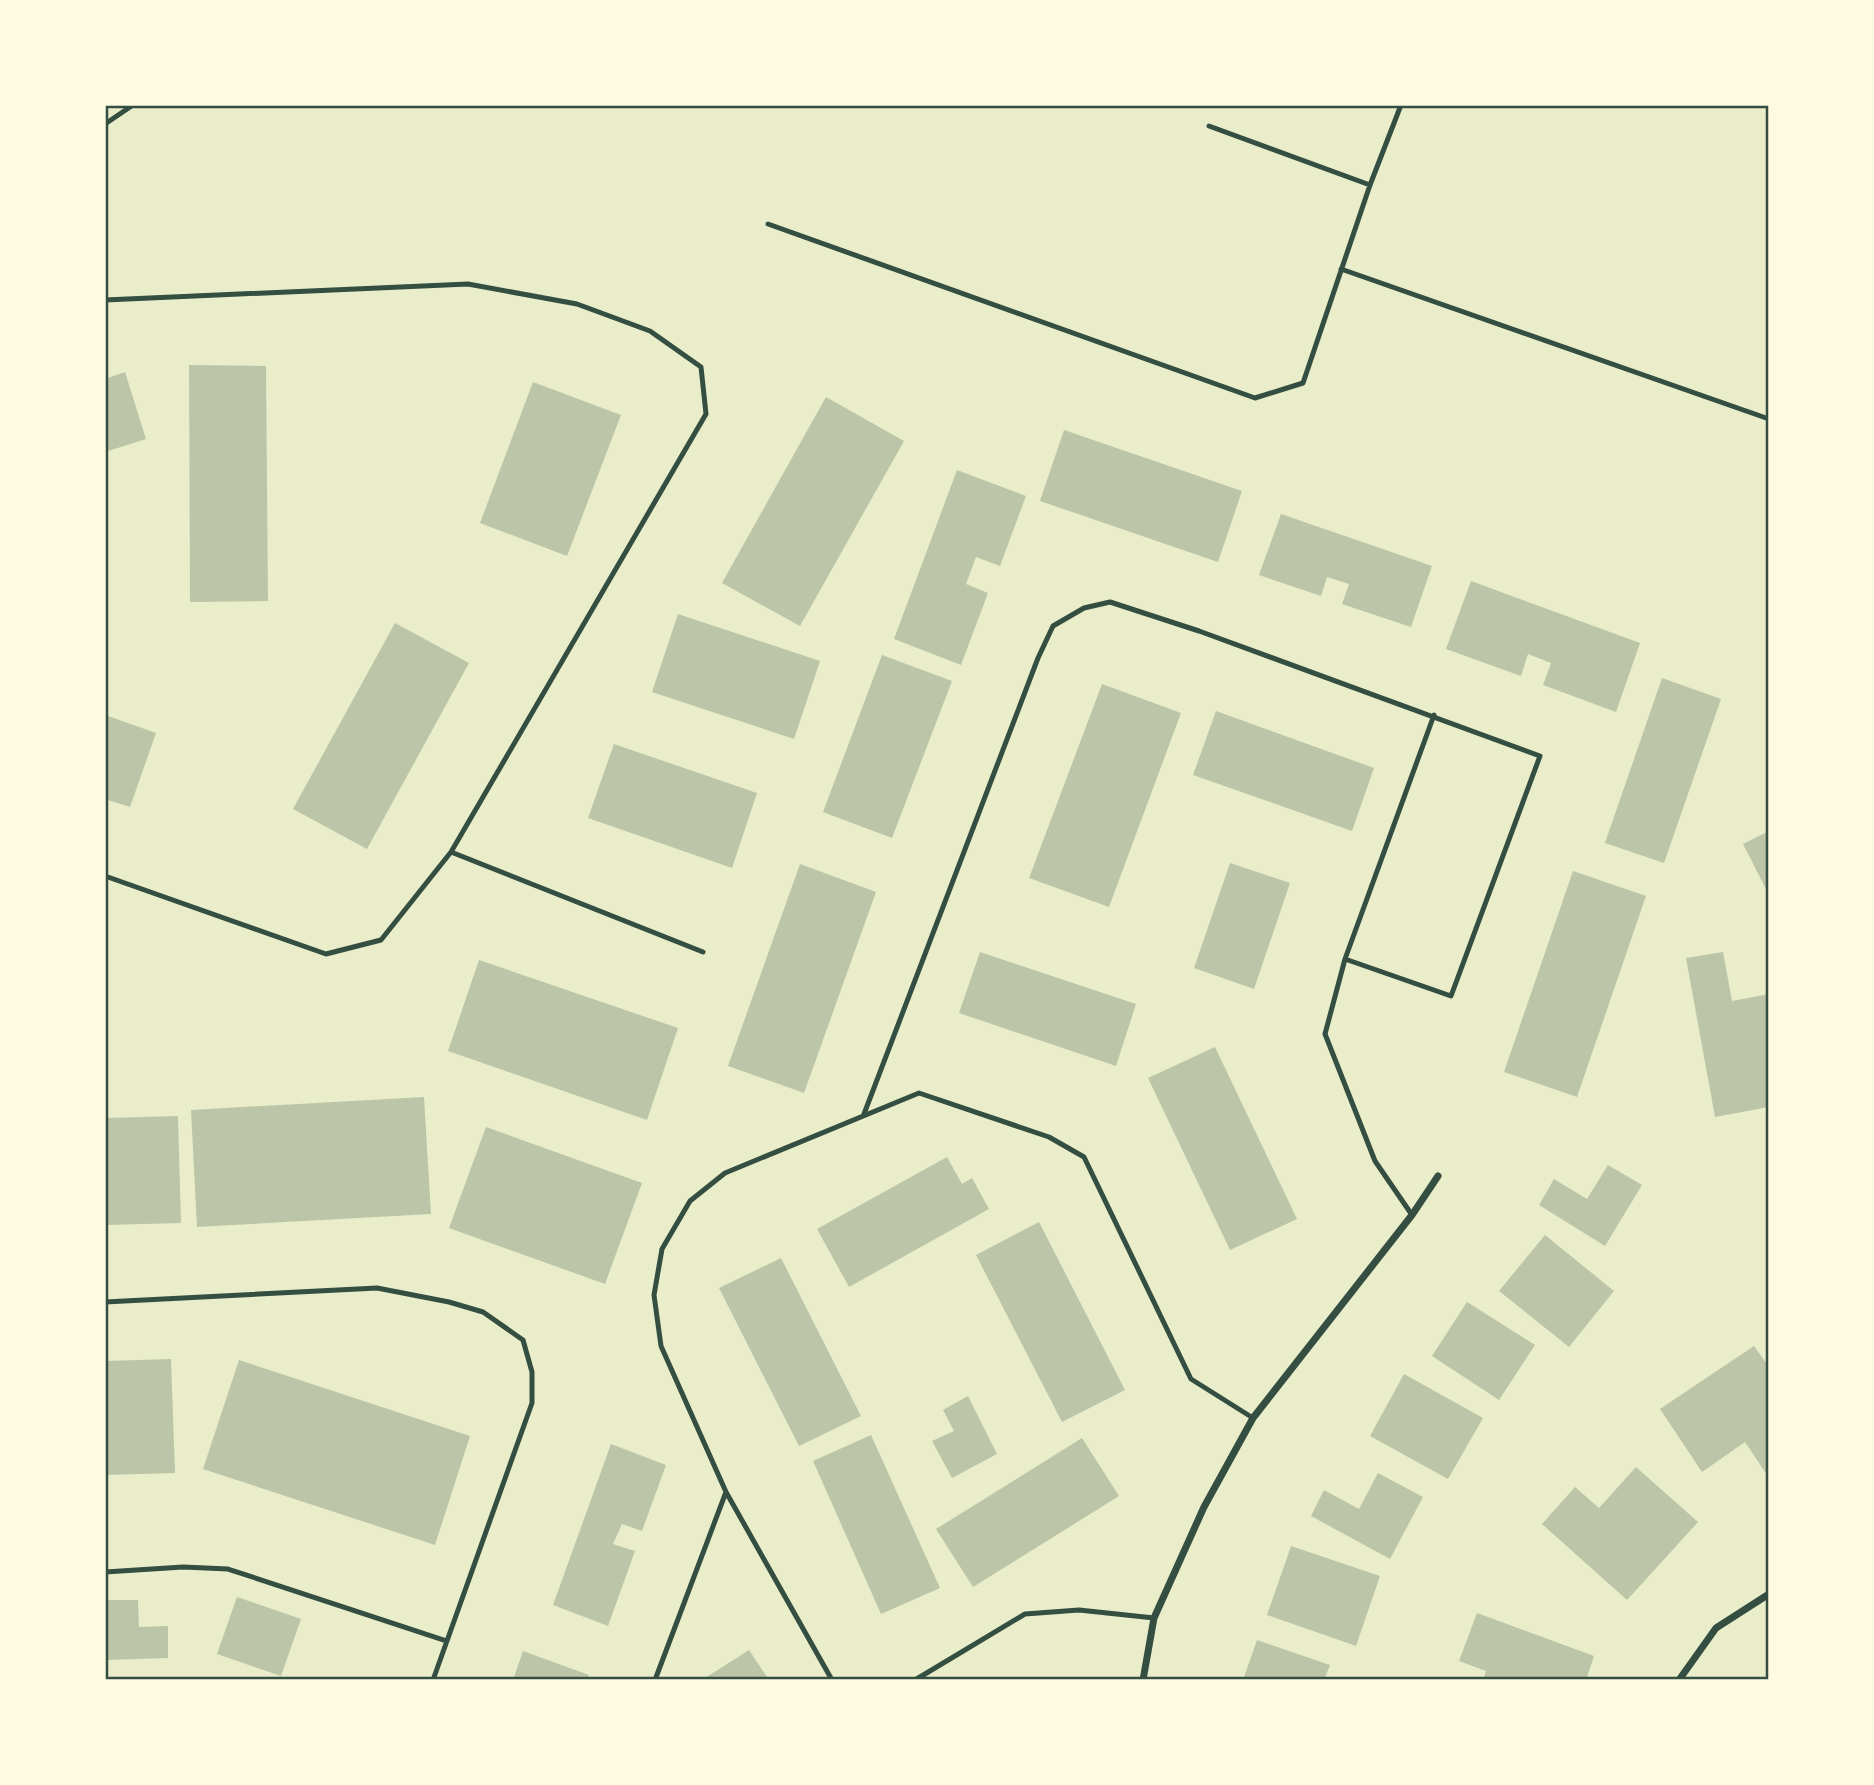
<svg xmlns="http://www.w3.org/2000/svg" width="1874" height="1785" viewBox="0 0 1874 1785" font-family="'Times New Roman',serif">
<style>
.building{fill:#bcc5a7}
.lines{fill:none;stroke-linecap:round;stroke-linejoin:round}
.service{stroke:#344e41;stroke-width:5}
.minor{stroke:#344e41;stroke-width:7}
.neatline{fill:none;stroke:#344e41;stroke-width:2.5}
</style>
<rect width="100%" height="100%" fill="#e9edc9"/>
<path class="building" d="M189 365 266 366 268 601 190 602Z
M125 372 146 439 105 452V379Z
M533 382 621 415 567 556 480 523Z
M826 397 904 441 800 626 722 583Z
M1064 430 1242 491 1218 562 1040 501Z
M957 470 1026 496 1000 566 976 557 966 584 988 593 961 665 894 639Z
M1281 514 1432 566 1411 627 1342 604 1349 584 1327 577 1321 596 1259 575Z
M1471 581 1640 643 1616 712 1543 685 1551 663 1528 654 1521 676 1446 649Z
M678 614 820 661 794 739 652 692Z
M395 623 469 663 367 849 293 809Z
M882 655 952 681 892 838 823 812Z
M1662 678 1721 699 1664 863 1605 843Z
M1102 684 1181 713 1109 907 1029 878Z
M1216 711 1374 768 1352 831 1193 775Z
M105 715 156 733 130 807 105 799Z
M614 744 757 793 732 868 588 818Z
M1769 831V895L1743 844Z
M1230 863 1290 883 1254 989 1194 968Z
M800 864 876 892 804 1093 728 1066Z
M1573 871 1646 896 1577 1097 1504 1072Z
M980 952 1136 1004 1116 1066 959 1013Z
M1723 952 1732 1001 1769 994V1107L1715 1117 1686 958Z
M479 960 678 1028 647 1120 448 1051Z
M1215 1047 1297 1219 1230 1250 1148 1078Z
M424 1097 431 1214 197 1227 191 1110Z
M178 1116 181 1223 105 1225V1118Z
M486 1127 642 1183 605 1284 449 1228Z
M947 1157 962 1184 972 1178 989 1209 849 1287 817 1229Z
M1608 1165 1642 1185 1605 1246 1539 1205 1554 1179 1587 1199Z
M1039 1222 1125 1390 1062 1422 976 1255Z
M1545 1235 1614 1291 1569 1347 1499 1291Z
M781 1258 861 1416 799 1446 719 1288Z
M1467 1302 1535 1345 1499 1400 1432 1356Z
M1754 1346 1769 1367V1478L1745 1442 1702 1472 1660 1409Z
M171 1359 175 1473 105 1475V1361Z
M239 1360 470 1436 435 1545 203 1469Z
M1404 1374 1483 1418 1448 1479 1370 1436Z
M968 1396 997 1454 952 1478 932 1441 954 1431 943 1410Z
M871 1435 940 1588 881 1614 813 1461Z
M1082 1438 1119 1496 973 1587 936 1529Z
M611 1444 666 1465 642 1531 622 1524 613 1544 635 1551 608 1626 553 1605Z
M1636 1467 1698 1522 1627 1600 1542 1524 1575 1487 1599 1508Z
M1378 1473 1423 1497 1390 1559 1311 1516 1324 1490 1359 1509Z
M1291 1546 1380 1576 1356 1646 1267 1615Z
M237 1597 301 1619 281 1676 217 1654Z
M105 1600H138L139 1627 168 1626V1658L105 1660Z
M1477 1613 1594 1656 1586 1680H1483L1486 1671 1459 1661Z
M1257 1640 1330 1665 1324 1680H1243Z
M749 1650 769 1680H702Z
M523 1651 589 1675 587 1680H513Z"/>
<g class="lines">
<path class="service" d="M105 124 133 105
M1209 126 1370 185
M768 224 1255 398 1303 383 1370 185 1401 105
M1341 269 1769 419
M105 300 468 284 577 304 650 331 701 367 706 414 451 852 381 940 326 954 105 876
M451 852 703 952
M864 1114 1038 658 1053 626 1084 608 1110 602 1199 631 1540 756 1451 996 1345 959
M1412 1215 1375 1161 1325 1034 1345 959 1434 715
M105 1302 377 1288 449 1302 483 1312 523 1340 532 1372V1403L433 1680
M105 1572 183 1567 228 1569 447 1641
M655 1680 726 1492
M832 1680 726 1492 661 1346 654 1295 662 1249 690 1201 725 1173 919 1093 1049 1137 1084 1157 1191 1379 1253 1418
M915 1680 1025 1614 1079 1610 1154 1618"/>
<path class="minor" d="M1143 1680 1154 1618 1204 1507 1253 1418 1412 1215 1438 1176
M1679 1680 1716 1628 1769 1594"/>
</g>
<rect width="1874" height="1785" fill="none" stroke="#fefae0" stroke-width="214"/>
<rect x="107" y="107" width="1660" height="1571" class="neatline"/>
</svg>
